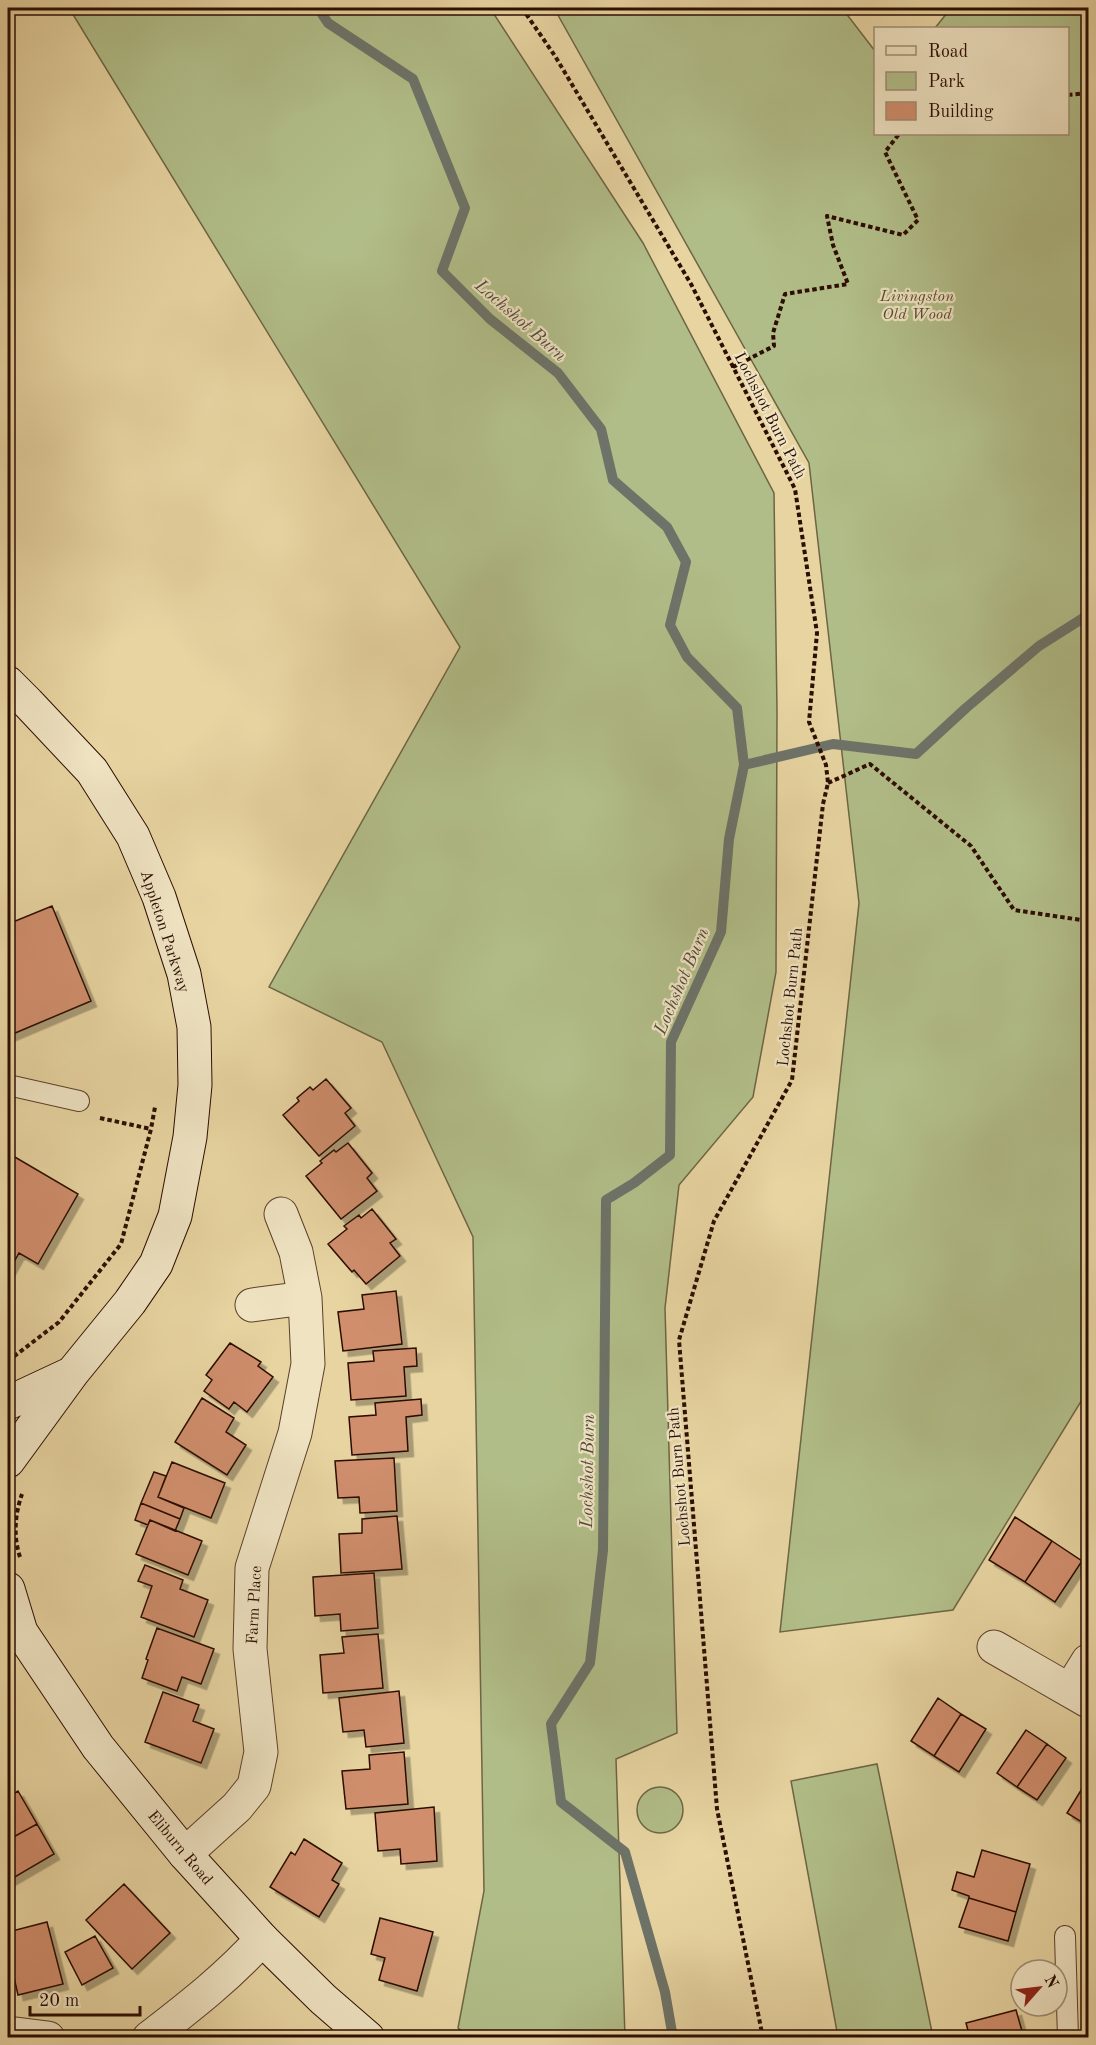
<svg xmlns="http://www.w3.org/2000/svg" width="1096" height="2045" viewBox="0 0 1096 2045" font-family="'Old Standard TT',serif">
<style>
.green{fill:#b1bd88;stroke:#6e6544;stroke-width:1.5}
.lines{fill:none;stroke-linecap:round;stroke-linejoin:round}
.stream{stroke:#6d7369;stroke-width:10}
.building{fill:#d08e6d;stroke:#2c0d01;stroke-width:1.5;filter:url(#shadow)}
.lane-casing{stroke:#5b3f29;stroke-width:22}
.street-casing{stroke:#5b3f29;stroke-width:35}
.secondary-casing{stroke:#2c0d01;stroke-width:35}
.path{stroke:#2c0d01;stroke-width:4;stroke-dasharray:4.5 3;stroke-linecap:butt}
.lane{stroke:#efe3c2;stroke-width:20}
.street{stroke:#efe3c2;stroke-width:33}
.secondary{stroke:#efe3c2;stroke-width:33}
.labels{text-anchor:middle;stroke-width:4.5;stroke-linejoin:round;paint-order:stroke}
.park-label{font-size:16px;font-style:italic;fill:#5b4b30;stroke:#efe3c2}
.street-label{font-size:16px;fill:#2c0d01;stroke:#efe3c2}
.water-label{font-size:18px;font-style:italic;fill:#52483e;stroke:#efe3c2}
</style>
<defs>
<filter id="shadow"><feDropShadow dx="5.5" dy="5.5" stdDeviation="0" flood-color="#0004"/></filter>
</defs>
<rect width="100%" height="100%" fill="#e7d4a1"/>
<filter id="stains"><feTurbulence type="fractalNoise" baseFrequency=".00333" numOctaves="4"/><feColorMatrix values="0 0 0 0 .2 0 0 0 0 .09 0 0 0 0 .02 0 0 0 .5 -.17"/></filter>
<radialGradient id="worn" r=".72"><stop offset=".6" stop-color="#630" stop-opacity="0"/><stop offset="1" stop-color="#630" stop-opacity=".3"/></radialGradient>
<path class="green" d="M69 8H490L643 243 774 493 777 711 776 972 753 1097 679 1185 665 1308 677 1733 616 1759 625 2037H470L458 2028 484 1891 473 1237 382 1042 269 987 460 647Z
M554 8H842L875 51 876 134H1068V28H935L951 8H1088V1390L953 1610 780 1632 859 903 809 463Z
M877 1764 933 2037H838L791 1781Z
M637 1810a23 23 0 1 1 46 0a23 23 0 1 1-46 0Z"/>
<g class="lines">
<path class="stream" d="M318 8 328 23 413 79 465 208 442 271 490 319 558 373 601 429 613 480 667 527 686 562 670 625 687 657 737 708 744 765 729 839 721 932 671 1042 670 1155 634 1183 606 1200 603 1550 590 1663 551 1724 561 1802 625 1852 665 1992 673 2038
M744 765 833 744 916 754 966 708 1039 646 1088 615"/>
</g>
<path class="building" d="M52 906 91 1001 8 1036V924Z
M326 1079 351 1108 345 1113 355 1126 319 1156 283 1115 299 1101 297 1098 310 1087 313 1090Z
M348 1143 372 1173 367 1178 377 1191 341 1219 306 1176 322 1163 320 1161 334 1150 336 1152Z
M8 1153 78 1194 38 1264 19 1253 9 1271Z
M372 1209 396 1239 390 1243 400 1256 366 1284 354 1270 352 1272 328 1244 347 1229 344 1226 359 1215 361 1218Z
M396 1291 402 1344 343 1351 338 1312 364 1309 362 1295Z
M230 1343 261 1362 258 1366 273 1377 247 1412 234 1402 229 1409 204 1391 212 1380 206 1375Z
M416 1348 417 1366 404 1367 406 1396 351 1400 348 1363 374 1361 373 1351Z
M202 1398 234 1418 226 1432 246 1445 227 1475 175 1442Z
M421 1399 422 1415 406 1417 408 1451 352 1455 349 1417 376 1415 375 1403Z
M394 1458 397 1511 360 1513 359 1497 338 1498 335 1461Z
M172 1462 225 1483 211 1518 158 1497Z
M154 1472 166 1476 158 1497 184 1508 180 1519 141 1503Z
M141 1503 180 1519 175 1531 150 1520 148 1525 135 1520Z
M397 1516 402 1569 341 1573 339 1534 362 1533V1519Z
M1015 1517 1052 1541 1025 1582 989 1560Z
M150 1520 202 1541 188 1575 136 1554Z
M1052 1541 1082 1561 1055 1602 1025 1582Z
M145 1565 183 1580 180 1589 208 1600 194 1637 141 1617 152 1586 138 1581Z
M374 1573 378 1628 341 1631 340 1614 315 1616 313 1577Z
M157 1628 214 1649 201 1684 182 1677 177 1691 142 1678 148 1660 146 1659Z
M378 1634 383 1688 323 1693 320 1655 344 1653 342 1637Z
M399 1691 404 1743 366 1747 364 1730 343 1732 339 1698Z
M163 1692 199 1705 193 1721 214 1729 201 1763 145 1742Z
M938 1698 961 1714 934 1756 911 1741Z
M961 1714 986 1729 959 1772 934 1756Z
M1026 1730 1047 1744 1017 1787 997 1773Z
M1047 1744 1066 1758 1037 1800 1017 1787Z
M404 1752 408 1804 346 1809 342 1771 370 1769 369 1755Z
M1088 1779V1826L1067 1813Z
M18 1791 37 1824 8 1840V1797Z
M434 1807 437 1861 401 1864 400 1849 378 1851 375 1813Z
M37 1824 54 1854 8 1881V1840Z
M304 1839 342 1863 332 1880 339 1884 319 1917 270 1887 291 1852 295 1855Z
M982 1850 1030 1864 1016 1912 969 1898V1896L952 1890 957 1872 974 1877Z
M124 1884 170 1933 132 1969 86 1920Z
M969 1898 1016 1912 1008 1941 959 1927Z
M380 1918 433 1932 417 1991 379 1980 385 1958 371 1954Z
M47 1922 63 1984 18 1995 8 1951V1932Z
M95 1936 113 1968 82 1985 65 1952Z
M1016 2010 1024 2038H970L966 2023Z"/>
<g class="lines">
<defs>
<path id="lane" d="M8 1085 79 1101
M1065 1936 1068 2038"/>
<path id="street" d="M252 1305 305 1298
M994 1647 1088 1701
M1070 1690 1088 1661
M185 1854 237 1807 254 1786 261 1752 250 1649 252 1568 295 1433 308 1364 305 1298 296 1252 281 1214
M8 2033 48 2038
M149 2038C189 2007 228 1977 262 1939"/>
<path id="secondary" d="M8 683 28 703 92 771 133 836 159 897 184 974 194 1027 195 1085 190 1137 175 1216 156 1264 130 1302 73 1372 8 1461
M8 1403 68 1375
M8 1589 21 1632
M8 1620 21 1632 98 1747 185 1854 262 1939 323 1999 368 2038"/>
</defs>
<use href="#lane" class="lane-casing"/>
<use href="#street" class="street-casing"/>
<use href="#secondary" class="secondary-casing"/>
<path class="path" d="M522 8 555 56 691 284 795 489 817 633 809 722 826 765 828 783 823 804 792 1080 714 1221 679 1340 717 1809 763 2038
M1068 95 1088 93
M733 367 774 346 773 333 785 294 848 284 833 245 827 216 903 235 918 220 885 152 899 134
M828 783 870 764 971 846 1014 910 1088 921
M100 1118 151 1129
M8 1361 59 1322 121 1244 151 1129 155 1107
M20 1557C13 1536 15 1514 22 1494"/>
<use href="#lane" class="lane"/>
<use href="#street" class="street"/>
<use href="#secondary" class="secondary"/>
</g>
<g class="labels">
<g class="park-label">
<text x="917" y="301">Livingston<tspan x="917" dy="18">Old Wood</tspan></text>
</g>
<g class="street-label">
<text transform="translate(771 415) rotate(63)" y="6">Lochshot Burn Path</text>
<text transform="translate(166 931) rotate(72)" y="6">Appleton Parkway</text>
<text transform="translate(789 997) rotate(-84)" y="6">Lochshot Burn Path</text>
<text transform="translate(678 1477) rotate(-95)" y="6">Lochshot Burn Path</text>
<text transform="translate(253 1605) rotate(-87)" y="6">Farm Place</text>
<text transform="translate(181 1847) rotate(50)" y="6">Eliburn Road</text>
</g>
<g class="water-label">
<text transform="translate(521 320) rotate(41)" y="6">Lochshot Burn</text>
<text transform="translate(681 981) rotate(-67)" y="6">Lochshot Burn</text>
<text transform="translate(587 1471) rotate(-89)" y="6">Lochshot Burn</text>
</g>
</g>
<rect width="1096" height="2045" fill="none" stroke="#e7d4a1" stroke-width="30"/>
<rect x="9" y="9" width="1078" height="2027" fill="none" stroke="#2c0d01" stroke-width="3"/>
<rect x="15" y="15" width="1066" height="2015" fill="none" stroke="#2c0d01" stroke-width="1.5"/>
<rect x="874" y="27" width="195" height="108" fill="#efe3c2" stroke="#a18d75" stroke-width="1.5"/>
<rect x="886" y="46" width="30" height="9" fill="#efe3c2" stroke="#a18d75" stroke-width="1.5"/>
<text x="928" y="57" font-size="18" fill="#2c0d01">Road</text>
<rect x="886" y="72" width="30" height="18" fill="#b1bd88" stroke="#a18d75" stroke-width="1.5"/>
<text x="928" y="87" font-size="18" fill="#2c0d01">Park</text>
<rect x="886" y="102" width="30" height="18" fill="#d08e6d" stroke="#a18d75" stroke-width="1.5"/>
<text x="928" y="117" font-size="18" fill="#2c0d01">Building</text>
<g transform="translate(1039 1988) rotate(62)"><circle r="28" fill="#efe3c2" stroke="#a18d75" stroke-width="1.5"/>
<path d="M0-4.5L10 22L0 15L-10 22Z" fill="#8f2418"/>
<text y="-9" font-size="16" font-weight="bold" text-anchor="middle" fill="#2c0d01">N</text>
</g>
<path d="M30 2006v9h110v-9" fill="none" stroke="#2c0d01" stroke-width="3"/>
<text x="39" y="2006" font-size="18" fill="#2c0d01" stroke="#efe3c2" stroke-width="4.5" paint-order="stroke">20 m</text>
<rect width="100%" height="100%" filter="url(#stains)"/>
<rect width="100%" height="100%" fill="url(#worn)"/>
</svg>
